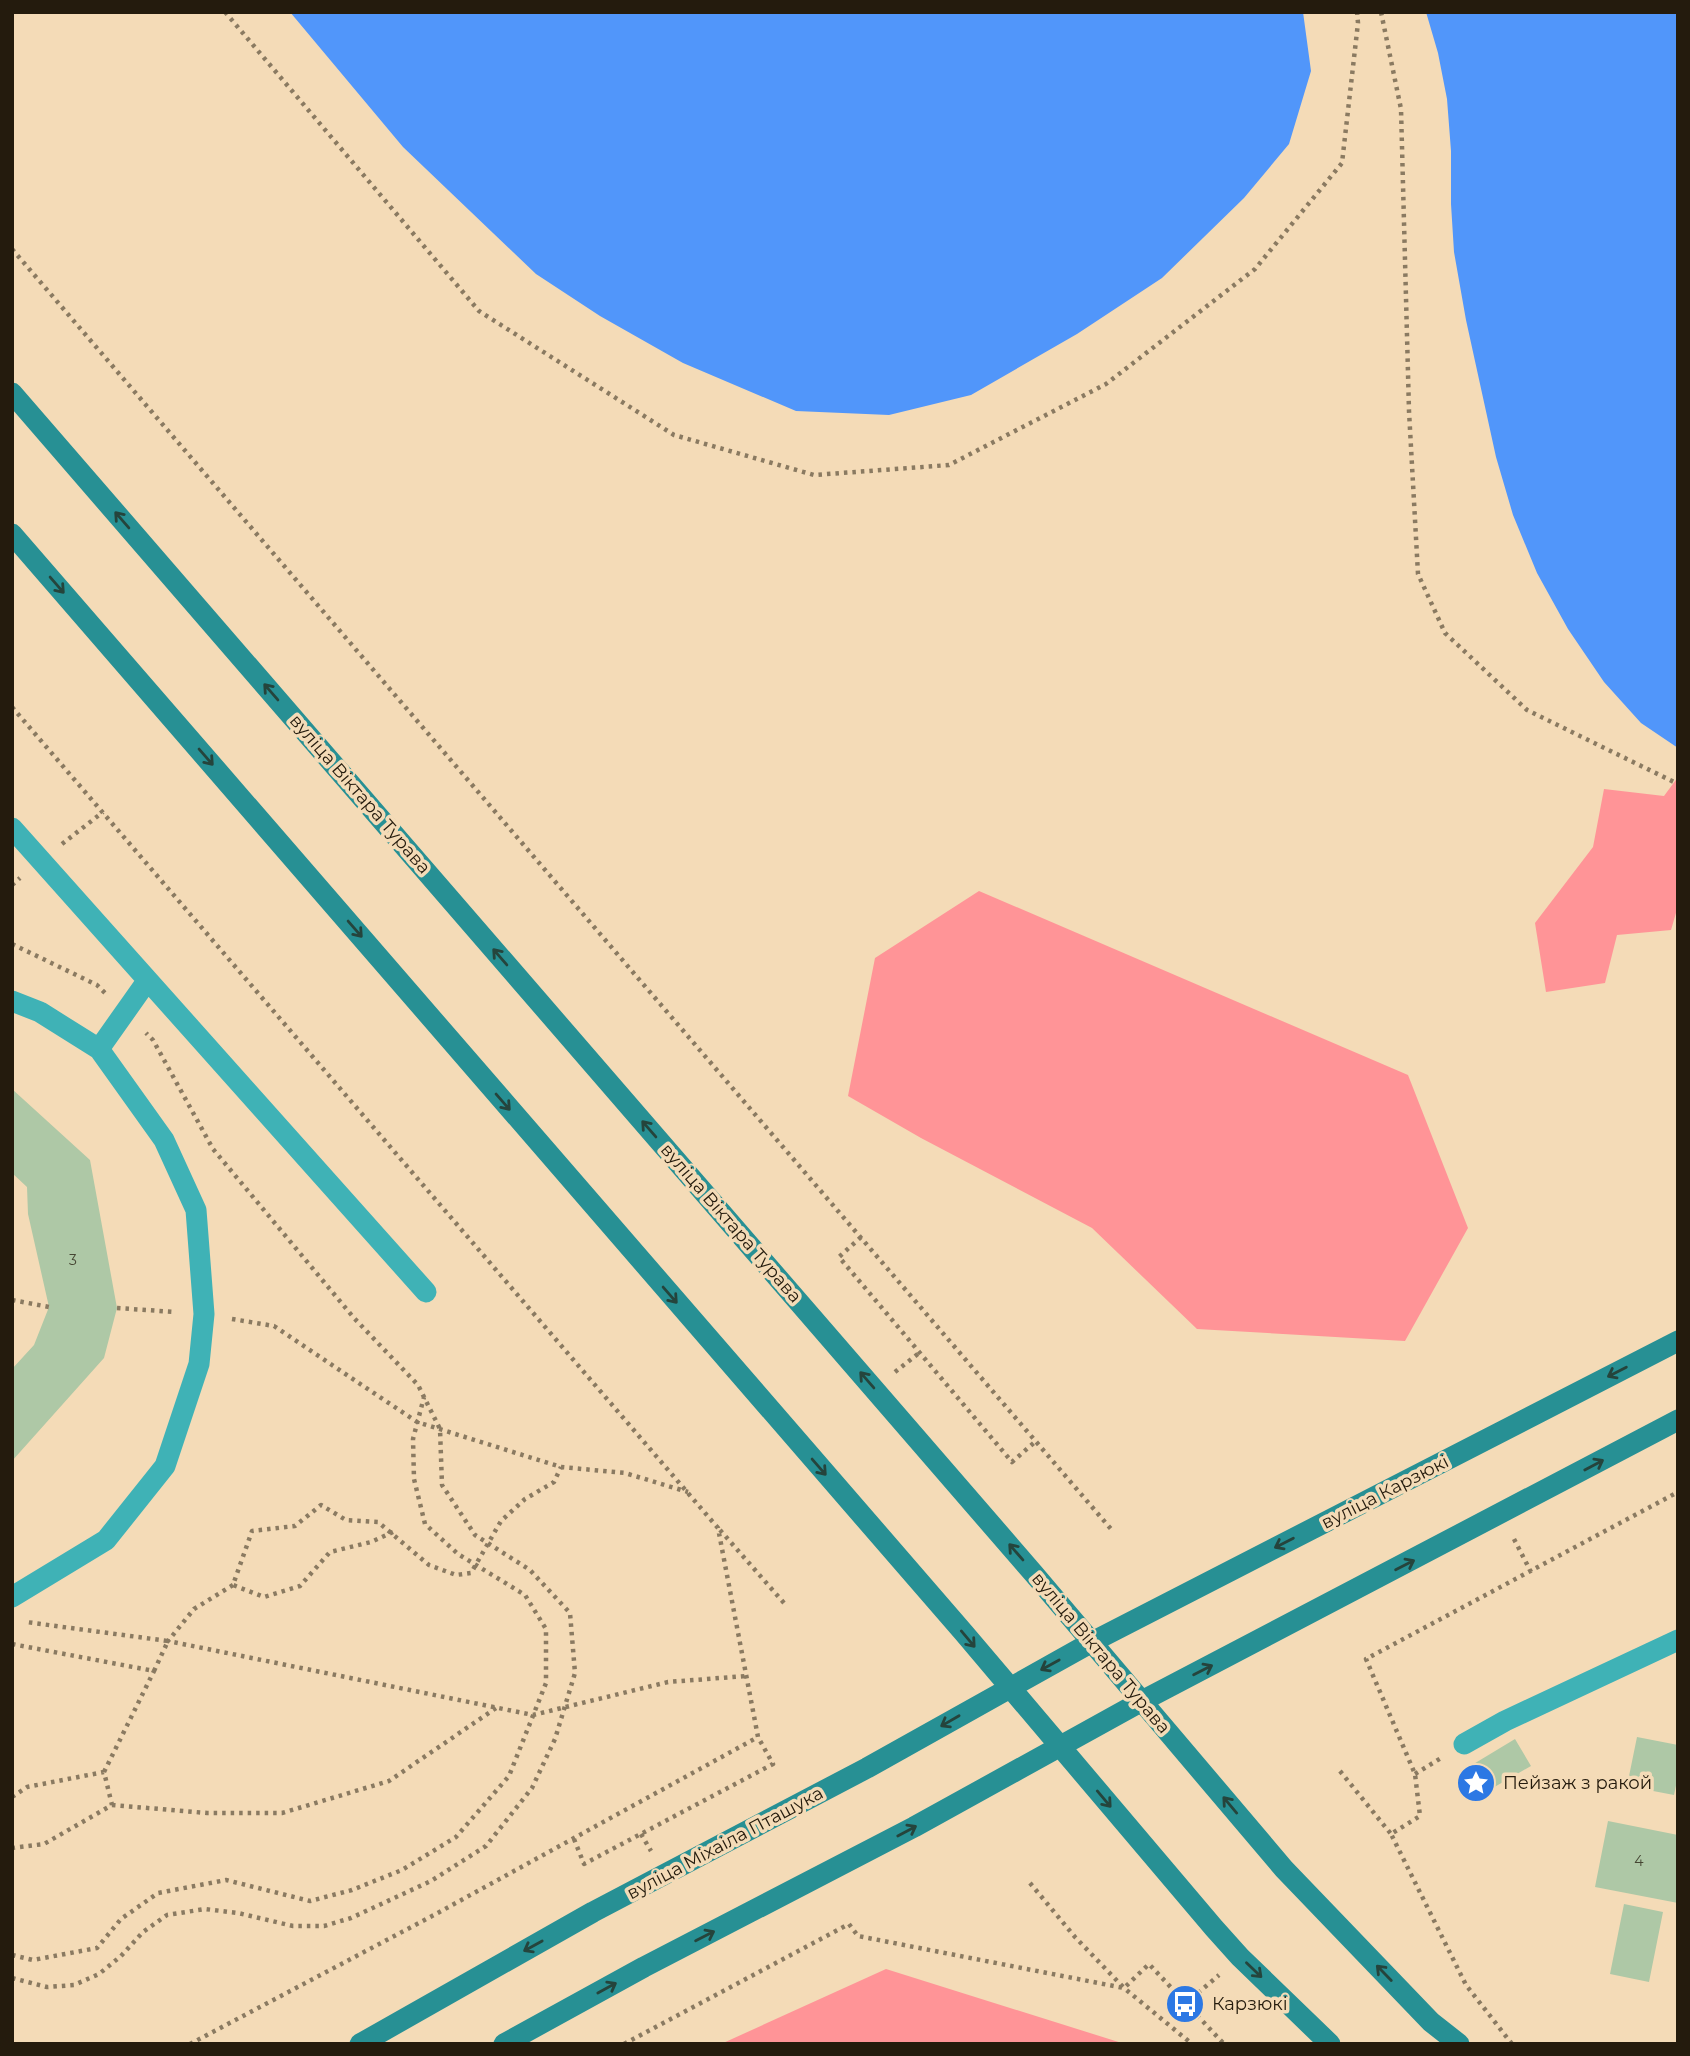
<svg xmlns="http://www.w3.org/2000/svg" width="1690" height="2056" viewBox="0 0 1690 2056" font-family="Montserrat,sans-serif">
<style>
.green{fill:#ff9497}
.water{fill:#5196fa}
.building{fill:#aec8a6}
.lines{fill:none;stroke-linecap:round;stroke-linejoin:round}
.path{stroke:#8a7a61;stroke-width:4.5;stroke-dasharray:3.5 5;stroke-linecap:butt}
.lane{stroke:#3fb2b6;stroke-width:21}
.secondary{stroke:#279094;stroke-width:21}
.oneway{stroke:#25443c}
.labels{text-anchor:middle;stroke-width:7;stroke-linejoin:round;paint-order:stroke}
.number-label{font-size:14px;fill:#464633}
.street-label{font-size:18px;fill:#241b0d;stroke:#f4dbb7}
.poi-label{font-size:18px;fill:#241b0d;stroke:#f4dbb7;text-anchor:start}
</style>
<rect width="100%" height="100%" fill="#f4dbb7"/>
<path class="green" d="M1678 777V906L1671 930 1617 935 1605 983 1546 992 1535 923 1593 847 1604 789 1664 796Z
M979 891 1408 1075 1468 1228 1405 1341 1197 1329 1092 1228 921 1138 848 1096 875 958Z
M886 1969 1125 2044H721Z"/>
<path class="water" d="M290 12H1303L1311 71 1289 144 1244 198 1162 278 1077 334 971 395 889 415 796 411 683 363 600 316 536 274 403 147Z
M1426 12H1678V748L1641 723 1604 682 1568 629 1537 573 1513 515 1496 457 1466 320 1454 252 1451 204V151L1447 99 1438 53Z"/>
<path class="building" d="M12 1089 90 1160 117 1308 104 1358 12 1461V1369L34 1345 49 1307 28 1214 27 1187 12 1173Z
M1637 1737 1678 1745V1776L1674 1795 1627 1786Z
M1515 1739 1531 1766 1477 1797 1462 1771Z
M1608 1821 1678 1835V1903L1595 1887Z
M1624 1904 1663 1912 1649 1982 1610 1974Z"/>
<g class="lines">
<path class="path" d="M225 12 479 311 674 435 814 475 949 465 1106 384 1255 269 1342 163 1358 23 1357 12
M1381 12 1401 109 1409 411 1418 574 1445 633 1527 710 1678 784
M12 249 1111 1529
M12 707 718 1528 758 1737 434 1915 190 2044
M62 844 103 812
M12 885 20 878
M12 944 97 985 105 993
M861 1237 839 1257 1012 1462 1036 1441
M12 1300 49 1307
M117 1308 175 1312
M232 1319 274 1326 417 1422 561 1467 625 1473 688 1492
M895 1372 919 1353
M720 1530 784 1603
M393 1532 371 1542 330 1552 300 1586 264 1597 233 1585 252 1531 295 1526 321 1505 346 1520 378 1522 429 1565 456 1575 471 1573 501 1521 525 1499 554 1482 561 1467
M1514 1539 1531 1572
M233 1585 194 1609 168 1641 533 1715 668 1682 746 1676
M12 1644 154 1671 168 1641 26 1622
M1340 1771 1391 1834
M104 1772 154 1671
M1415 1774 1441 1758
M12 1797 27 1787 104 1772 112 1805 44 1844 12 1848
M112 1805 207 1813H282L389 1781 496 1708
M641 1834 651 1851
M574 1839 584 1864 773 1764 758 1737
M1030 1883 1075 1937 1124 1988 1192 2044
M12 1955 33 1960 97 1948 121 1919 158 1893 226 1880 310 1901 352 1890 402 1870 456 1837 509 1776 546 1683V1629L525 1595 458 1554 425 1524 414 1479 413 1439 424 1397
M12 1978 47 1987 74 1985 99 1974 121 1956 143 1932 167 1915 205 1909 238 1913 293 1926H324L351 1918 431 1881 486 1846 532 1788 555 1739 575 1673 570 1613 530 1570 475 1535 442 1485 440 1429 418 1385 354 1318 213 1149 153 1040 146 1033
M1185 2004 1219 1975
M624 2044 849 1924 858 1936 1124 1988 1149 1964 1224 2044
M1512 2044 1466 1985 1391 1834 1420 1816 1415 1774 1366 1659 1678 1492"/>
<path class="lane" d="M12 828 426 1292
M12 1001 40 1012 99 1049 164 1140 196 1210 204 1314 199 1364 165 1466 106 1540 12 1597
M99 1049 147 981
M1464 1744 1505 1721 1678 1640"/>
<path class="secondary" d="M12 393 1034 1574 1284 1869 1431 2022 1459 2044
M12 534 964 1633 1214 1928 1240 1957 1330 2044
M360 2044 593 1912 867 1768 1092 1642 1678 1341
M504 2044 644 1967 914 1827 1142 1701 1678 1420"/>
</g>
<defs><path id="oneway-shaft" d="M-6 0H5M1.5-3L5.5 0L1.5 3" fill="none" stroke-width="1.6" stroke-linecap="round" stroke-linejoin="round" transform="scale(1.75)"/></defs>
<g class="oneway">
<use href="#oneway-shaft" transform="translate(122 520) rotate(-131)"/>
<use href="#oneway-shaft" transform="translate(57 585) rotate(49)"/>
<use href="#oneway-shaft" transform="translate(271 692) rotate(-131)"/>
<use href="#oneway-shaft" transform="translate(206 757) rotate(49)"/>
<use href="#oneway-shaft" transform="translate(355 929) rotate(49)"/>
<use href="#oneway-shaft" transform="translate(500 957) rotate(-131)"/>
<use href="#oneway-shaft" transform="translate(503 1102) rotate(49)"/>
<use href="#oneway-shaft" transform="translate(649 1129) rotate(-131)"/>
<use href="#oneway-shaft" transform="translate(670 1295) rotate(49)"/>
<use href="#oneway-shaft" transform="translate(1617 1372) rotate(153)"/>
<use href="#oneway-shaft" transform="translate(867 1380) rotate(-131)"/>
<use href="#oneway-shaft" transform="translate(1594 1465) rotate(-28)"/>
<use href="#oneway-shaft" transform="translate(819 1467) rotate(49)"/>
<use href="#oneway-shaft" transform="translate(1284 1543) rotate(153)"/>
<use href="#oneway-shaft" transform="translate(1016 1552) rotate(-131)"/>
<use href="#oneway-shaft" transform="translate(1405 1565) rotate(-27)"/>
<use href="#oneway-shaft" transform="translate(968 1639) rotate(50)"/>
<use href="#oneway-shaft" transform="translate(1050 1665) rotate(151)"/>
<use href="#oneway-shaft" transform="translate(1203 1670) rotate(-27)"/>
<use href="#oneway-shaft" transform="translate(950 1721) rotate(150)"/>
<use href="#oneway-shaft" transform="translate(1104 1799) rotate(50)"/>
<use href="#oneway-shaft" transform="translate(1230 1805) rotate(-130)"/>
<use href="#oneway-shaft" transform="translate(907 1831) rotate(-28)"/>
<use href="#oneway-shaft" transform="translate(705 1936) rotate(-27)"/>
<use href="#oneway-shaft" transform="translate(533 1946) rotate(151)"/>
<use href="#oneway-shaft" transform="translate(1254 1970) rotate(44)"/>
<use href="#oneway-shaft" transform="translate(1384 1973) rotate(-134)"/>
<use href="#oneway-shaft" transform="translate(607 1988) rotate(-29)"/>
</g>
<defs>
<symbol id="sight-disc" viewBox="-11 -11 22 22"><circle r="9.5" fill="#2c78e4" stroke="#f4dbb7"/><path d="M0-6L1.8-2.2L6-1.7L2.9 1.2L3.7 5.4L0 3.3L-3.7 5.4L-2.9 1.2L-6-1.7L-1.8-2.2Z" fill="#fff"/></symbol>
<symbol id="bus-disc" viewBox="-11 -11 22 22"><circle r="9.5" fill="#2c78e4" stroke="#f4dbb7"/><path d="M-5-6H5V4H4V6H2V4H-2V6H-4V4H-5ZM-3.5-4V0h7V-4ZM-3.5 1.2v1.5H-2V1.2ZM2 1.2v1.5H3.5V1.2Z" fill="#fff"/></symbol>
</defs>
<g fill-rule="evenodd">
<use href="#sight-disc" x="1454" y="1761" width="44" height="44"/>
<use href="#bus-disc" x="1163" y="1982" width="44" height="44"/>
</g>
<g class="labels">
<g class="number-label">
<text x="73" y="1265">3</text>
<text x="1639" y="1866">4</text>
</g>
<g class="street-label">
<text transform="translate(360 794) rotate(49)" y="6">вуліца Віктара Турава</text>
<text transform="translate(731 1223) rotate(49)" y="6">вуліца Віктара Турава</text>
<text transform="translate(1385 1492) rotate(-27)" y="6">вуліца Карзюкі</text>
<text transform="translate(1101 1653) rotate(50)" y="6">вуліца Віктара Турава</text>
<text transform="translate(725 1843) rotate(-28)" y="6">вуліца Міхаіла Пташука</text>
</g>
<g class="poi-label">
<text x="1503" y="1789">Пейзаж з ракой</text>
<text x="1212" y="2010">Карзюкі</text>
</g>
</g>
<rect width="1690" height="2056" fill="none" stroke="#241b0d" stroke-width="28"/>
</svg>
